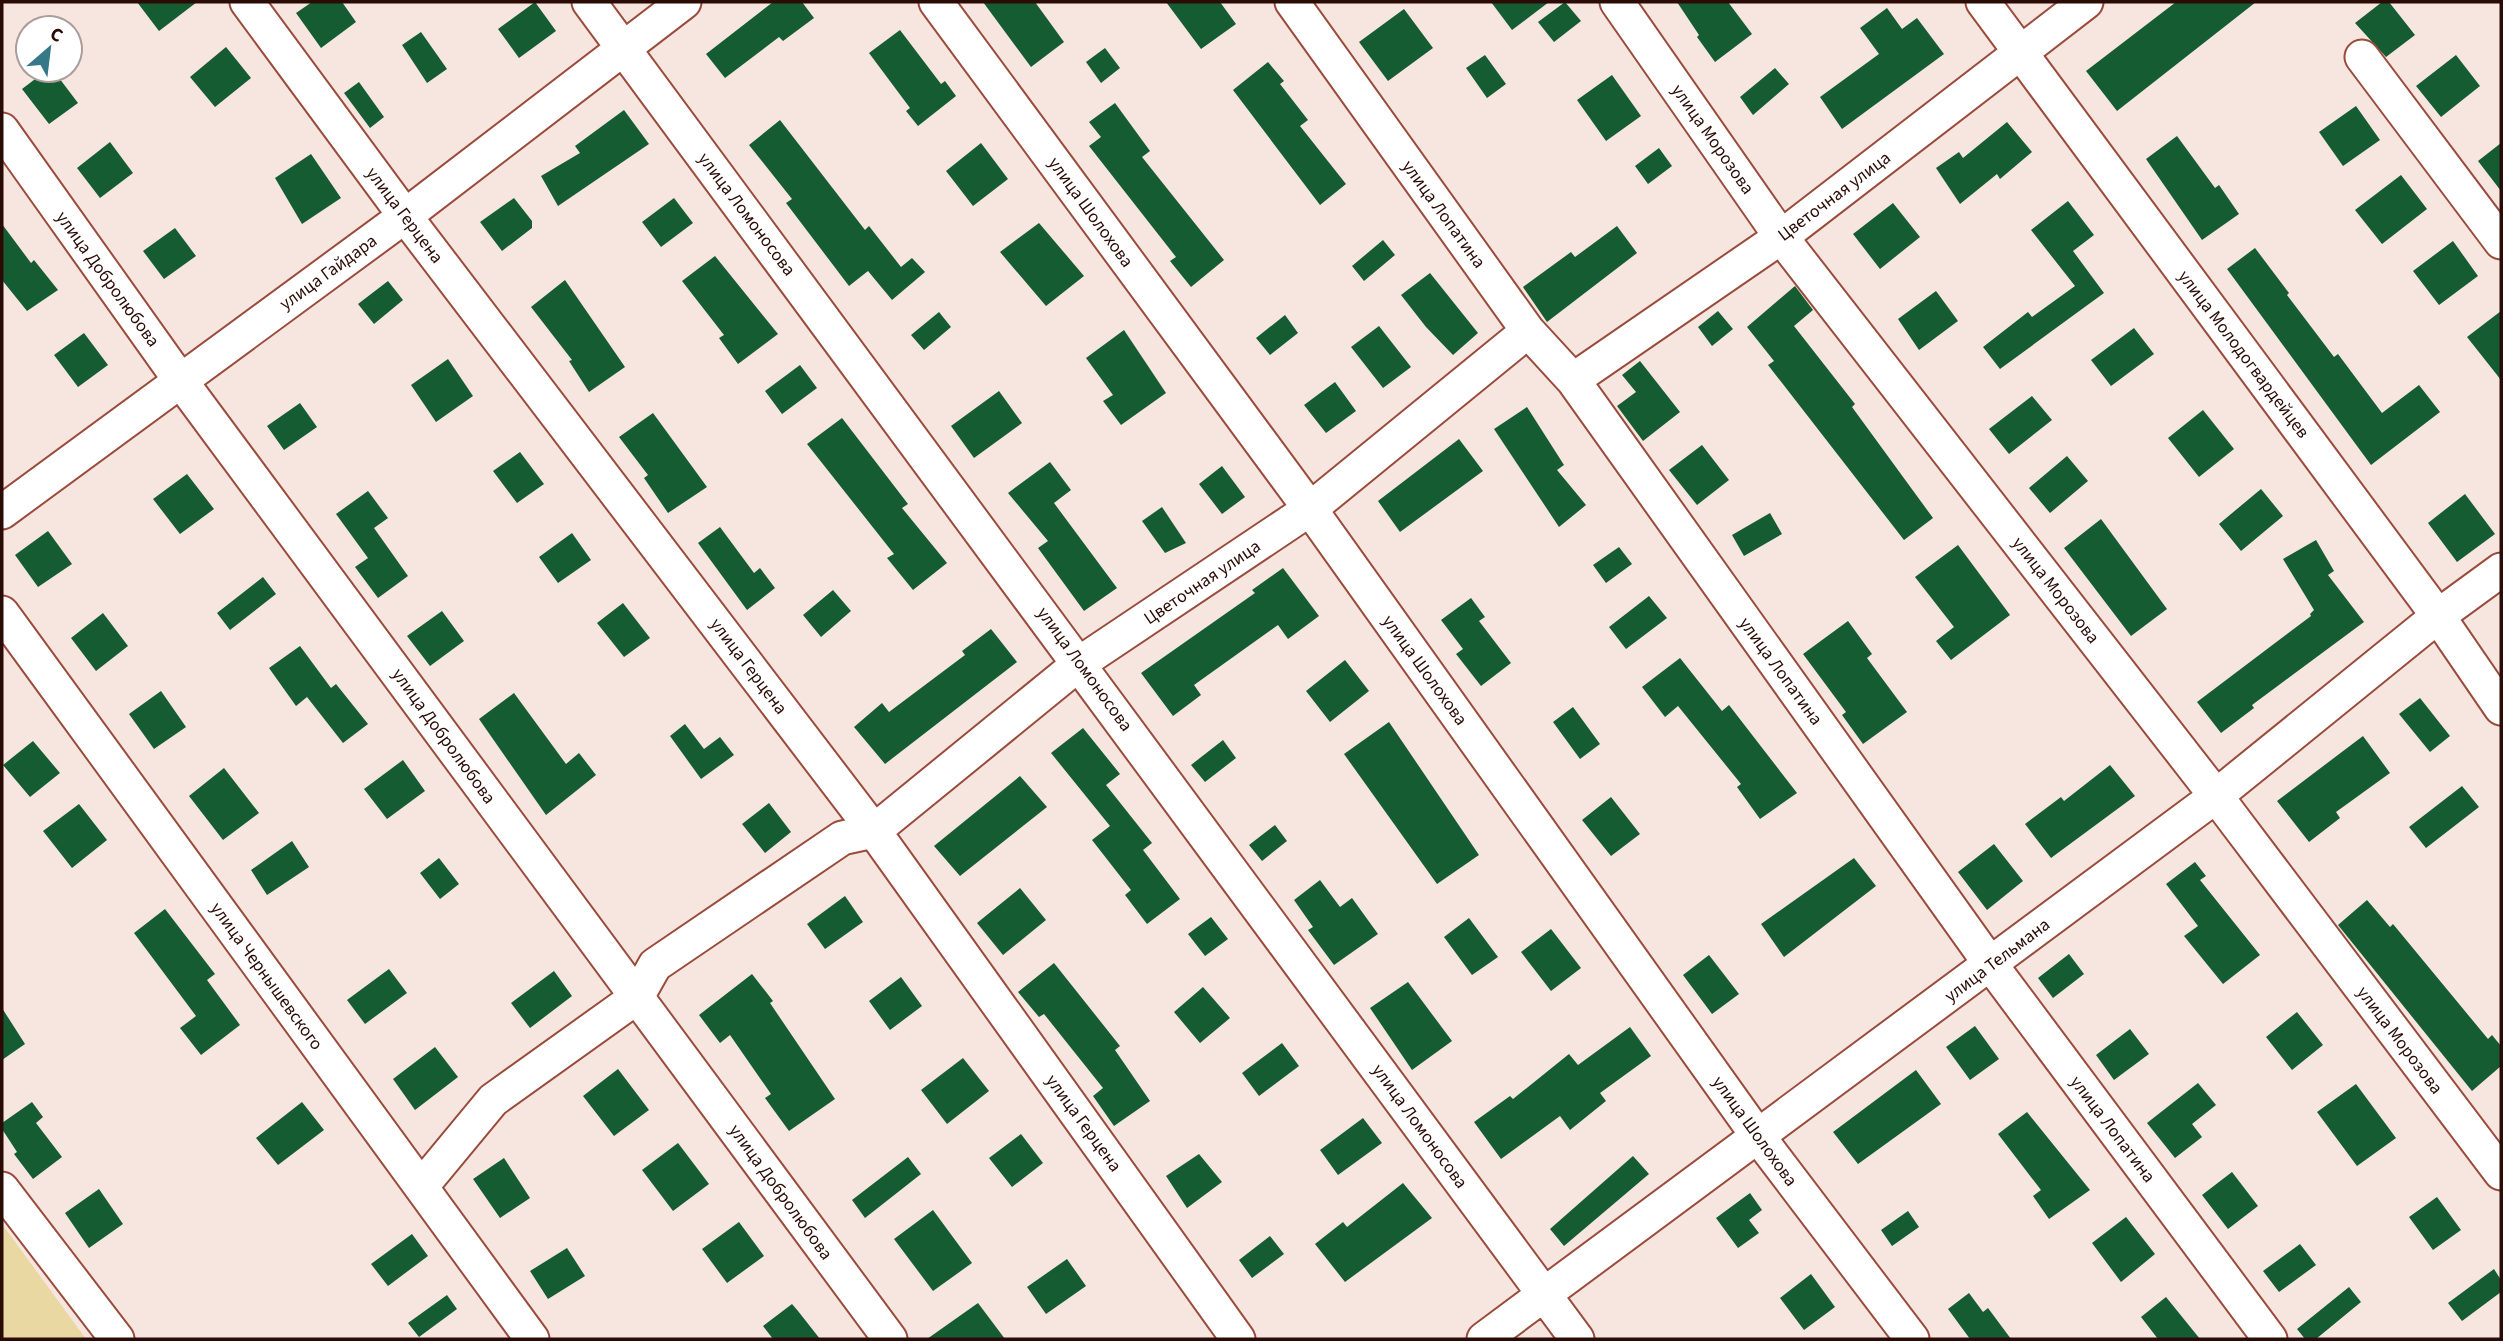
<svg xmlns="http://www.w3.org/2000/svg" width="2503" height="1341" viewBox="0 0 2503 1341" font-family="'Source Sans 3',sans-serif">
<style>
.green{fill:#e9d8a2}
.building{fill:#165c33}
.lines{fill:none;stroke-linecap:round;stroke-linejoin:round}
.minor-casing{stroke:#994c3c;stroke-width:37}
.minor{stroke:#fff;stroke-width:33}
.labels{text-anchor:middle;stroke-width:7;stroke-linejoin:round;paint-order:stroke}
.street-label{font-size:18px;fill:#2a0b05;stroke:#fff}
</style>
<rect width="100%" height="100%" fill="#f7e5e0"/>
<path class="green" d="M2 1224 86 1339H2Z"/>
<path class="building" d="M137 2H197L159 31Z
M312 2H342L356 22 321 48 296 13Z
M535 2 556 31 519 58 498 29Z
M773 2H802L814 18 783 41 779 37 725 78 706 54Z
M983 2H1035L1064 42 1031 67Z
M1166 2H1220L1236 24 1201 49Z
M1491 2H1549L1512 30Z
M1565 2 1581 21 1554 42 1538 22Z
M1677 2H1728L1752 34 1715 62 1697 37 1699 35Z
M2176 2H2256L2117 111 2086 71Z
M2382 2H2389L2415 35 2386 57 2355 23Z
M1887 8 1902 29 1917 18 1944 54 1842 129 1820 97 1879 54 1860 28Z
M1404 9 1433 48 1388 81 1359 42Z
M900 30 941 84 945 81 956 96 918 126 906 111 910 108 869 53Z
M421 32 447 69 427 83 402 45Z
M226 47 251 78 215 107 190 77Z
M1105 48 1120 68 1101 83 1086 62Z
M1485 55 1506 84 1487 98 1466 68Z
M2456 55 2480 86 2441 117 2416 86Z
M1268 62 1284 81 1280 84 1308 120 1300 126 1346 184 1320 205 1233 90Z
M1775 68 1789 84 1753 115 1740 97Z
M47 70H53L78 103 49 124 22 89Z
M1612 75 1641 116 1606 141 1577 100Z
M359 82 384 117 370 128 344 93Z
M1115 103 1150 151 1142 157 1224 260 1191 287 1170 261 1176 257 1089 146 1101 137 1089 122Z
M2356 106 2380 140 2343 166 2319 132Z
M624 110 649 144 558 206 541 176 580 153 575 146Z
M780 120 865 230 869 226 901 267 912 258 925 272 892 300 868 271 849 286 786 203 792 199 749 145Z
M2007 122 2032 152 2000 179 1997 174 1960 204 1936 168 1959 152 1963 158Z
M2177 136 2215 188 2219 185 2239 214 2202 240 2146 159Z
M110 142 133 173 100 198 77 168Z
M981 143 1008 179 973 206 946 171Z
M2501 143V191L2478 161Z
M1659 148 1672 166 1648 184 1635 166Z
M311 154 341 198 302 224 275 178Z
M2401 175 2427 209 2382 244 2355 210Z
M514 198 532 221V228L502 251 480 222Z
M674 198 693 223 661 247 642 222Z
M2068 201 2094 235 2073 251 2104 293 2000 369 1983 347 2028 312 2032 317 2075 286 2031 230Z
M1893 203 1920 237 1880 269 1853 234Z
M1039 223 1084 276 1046 306 1000 252Z
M2 224 31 263 34 260 58 290 27 311 2 280Z
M1617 226 1637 253 1547 322 1523 287 1571 252 1575 257Z
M175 228 196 256 164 279 143 251Z
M1383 240 1395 255 1364 281 1352 266Z
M2453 241 2478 276 2439 305 2413 271Z
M2255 248 2289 293 2287 295 2334 357 2338 354 2382 413 2419 385 2440 412 2371 465 2227 269Z
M715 256 778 334 738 364 719 338 724 335 682 281Z
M1430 273 1478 333 1453 355 1426 327 1401 295Z
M565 280 625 367 589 392 569 361 572 360 531 307Z
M388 281 403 300 374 324 358 304Z
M1795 286 1813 310 1794 326 1855 404 1852 407 1933 518 1904 540 1768 365 1774 361 1747 327Z
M1936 291 1958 321 1919 350 1898 319Z
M1718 311 1733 329 1712 346 1698 327Z
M2501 311V380L2467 337Z
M939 312 951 327 924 350 911 335Z
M1285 315 1298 333 1270 355 1256 338Z
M1379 326 1411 367 1383 388 1351 347Z
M2134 328 2154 354 2111 386 2091 360Z
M1124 330 1166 393 1121 425 1103 401 1113 395 1086 358Z
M84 333 108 365 78 387 54 355Z
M448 359 473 396 436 422 411 385Z
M1640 361 1680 412 1643 441 1617 406 1636 392 1622 375Z
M800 365 817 388 782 414 765 391Z
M1335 382 1356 411 1326 433 1304 405Z
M999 391 1022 423 974 458 951 426Z
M2032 396 2052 420 2009 454 1989 429Z
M300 403 317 427 284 450 267 426Z
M1527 407 1564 465 1557 470 1586 505 1559 527 1494 429Z
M2203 410 2234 449 2199 477 2168 438Z
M653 413 707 487 668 513 644 478 648 475 619 437Z
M842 418 908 504 902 508 947 563 913 590 887 558 894 554 807 444Z
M1459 439 1483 471 1400 532 1378 501Z
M1702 445 1729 480 1697 505 1669 470Z
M520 452 544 484 517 503 493 471Z
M2067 456 2088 481 2050 513 2029 488Z
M1050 462 1071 490 1054 503 1117 588 1084 611 1038 548 1048 541 1008 493Z
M1222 466 1245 497 1222 514 1199 484Z
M187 474 214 509 180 534 153 499Z
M2261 489 2283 516 2241 551 2219 524Z
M368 491 388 518 374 528 408 576 378 598 355 567 368 558 336 514Z
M2465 494 2495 534 2457 562 2428 523Z
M1162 507 1186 543 1165 553 1142 521Z
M1770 513 1782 534 1744 556 1732 535Z
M2101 519 2167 609 2131 636 2064 548Z
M720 527 754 573 760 568 775 588 747 610 698 543Z
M48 531 72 564 38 587 15 555Z
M572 533 591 560 558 583 539 557Z
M2316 540 2334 571 2328 575 2364 622 2252 705 2254 708 2221 733 2197 702 2311 616 2310 614 2314 610 2283 559Z
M1958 545 2010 615 1951 660 1936 641 1954 627 1915 577Z
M1619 547 1632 564 1606 583 1593 565Z
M1283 568 1319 616 1288 639 1278 625 1194 685 1201 695 1173 716 1141 673 1255 593 1252 590Z
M263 577 276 594 230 630 217 613Z
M833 590 851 611 821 637 803 615Z
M1649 596 1667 618 1626 649 1609 627Z
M1471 598 1485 617 1479 621 1511 663 1481 686 1456 654 1463 649 1441 620Z
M623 603 650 638 624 657 597 623Z
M442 611 464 641 430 666 407 636Z
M103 613 128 646 96 671 71 638Z
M1848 621 1872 654 1867 658 1907 712 1863 744 1842 715 1846 712 1803 654Z
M991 629 1017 662 885 764 854 727 882 703 889 712 965 655 962 651Z
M300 646 331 688 336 684 368 724 343 743 307 697 296 706 269 668Z
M1680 658 1722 711 1729 705 1797 793 1760 819 1737 787 1741 784 1678 706 1665 717 1642 687Z
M1345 660 1369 691 1330 722 1306 691Z
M161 691 186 727 154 749 129 714Z
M514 693 566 764 579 753 596 775 546 815 479 719Z
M2420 698 2450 736 2430 752 2399 714Z
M1573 707 1600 744 1580 759 1553 722Z
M1389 722 1479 855 1437 884 1344 754Z
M685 724 704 749 720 737 734 755 701 779 670 736Z
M1083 728 1120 774 1106 785 1152 843 1143 850 1180 899 1147 924 1125 895 1131 890 1092 840 1110 826 1051 753Z
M2363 736 2390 773 2336 812 2340 818 2309 842 2277 801Z
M1223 740 1236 758 1205 782 1191 765Z
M33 741 60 773 30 797 3 765Z
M403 760 425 791 387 819 364 789Z
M2110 765 2135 796 2051 858 2025 824 2061 797 2064 801Z
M224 768 259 813 223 840 189 796Z
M1020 776 1047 807 960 876 934 846Z
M2462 786 2479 807 2426 848 2409 827Z
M1611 797 1640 834 1611 856 1582 820Z
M769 803 791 832 765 853 742 824Z
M79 804 107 840 72 868 43 831Z
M1275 825 1287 841 1262 861 1249 845Z
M292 841 309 867 267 895 251 870Z
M1994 844 2023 881 1987 910 1958 872Z
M439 858 459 884 440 899 420 873Z
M1854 858 1876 886 1784 957 1761 924Z
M2195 862 2206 876 2200 880 2260 955 2223 984 2184 936 2198 926 2166 884Z
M1320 880 1340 907 1352 898 1378 934 1334 965 1308 930 1313 927 1294 900Z
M1020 888 1046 920 1003 955 977 923Z
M845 896 863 922 825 949 807 924Z
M2367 900 2390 927 2393 924 2488 1039 2492 1035 2501 1046V1066L2472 1091 2338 925Z
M165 909 215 974 207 980 240 1025 201 1055 180 1028 196 1016 134 933Z
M1211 917 1228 939 1205 956 1188 934Z
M1469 918 1498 957 1472 975 1444 937Z
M1551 929 1581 968 1551 991 1521 952Z
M2069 954 2084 974 2053 998 2038 978Z
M1709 955 1739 994 1712 1014 1683 975Z
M1054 963 1120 1046 1115 1050 1150 1101 1114 1126 1093 1096 1103 1088 1044 1014 1039 1017 1018 992Z
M389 969 407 993 365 1024 347 1000Z
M554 971 572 996 530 1028 511 1003Z
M752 974 773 1001 770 1003 835 1099 789 1131 765 1098 771 1094 730 1035 720 1043 699 1015Z
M901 977 922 1006 890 1030 869 1001Z
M1408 982 1452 1041 1412 1070 1370 1008Z
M1203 987 1230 1018 1200 1043 1174 1012Z
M2 1008 25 1044 2 1060Z
M2297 1012 2323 1045 2292 1070 2266 1037Z
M1975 1026 1999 1059 1970 1080 1946 1047Z
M1630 1027 1651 1056 1600 1093 1606 1101 1570 1130 1560 1116 1501 1159 1474 1122 1510 1096 1513 1099 1569 1054 1578 1065Z
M2130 1029 2149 1054 2114 1080 2096 1055Z
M1282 1043 1299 1066 1259 1096 1242 1073Z
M435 1047 458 1077 415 1110 393 1079Z
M963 1058 989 1091 947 1124 921 1090Z
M618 1069 649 1110 614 1136 583 1096Z
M1916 1070 1941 1104 1858 1164 1833 1132Z
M2198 1083 2216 1105 2192 1124 2202 1137 2175 1158 2147 1123Z
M2356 1084 2396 1138 2357 1166 2317 1112Z
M32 1102 43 1117 36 1123 62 1157 33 1179 14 1154 17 1152 2 1129V1123Z
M302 1102 324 1130 278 1165 256 1138Z
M2027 1112 2090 1190 2049 1219 2033 1196 2041 1190 1998 1134Z
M1363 1118 1382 1143 1338 1175 1320 1150Z
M1021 1134 1043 1163 1012 1187 989 1158Z
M678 1143 709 1184 673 1211 642 1170Z
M1199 1154 1222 1182 1187 1208 1166 1176Z
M1633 1156 1649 1174 1564 1246 1550 1229Z
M908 1157 921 1174 865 1218 852 1200Z
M504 1158 530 1198 500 1218 473 1179Z
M2232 1172 2258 1206 2228 1229 2202 1195Z
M1403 1183 1432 1218 1345 1282 1315 1244 1343 1222 1347 1227Z
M99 1189 123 1224 89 1248 65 1213Z
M1750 1193 1762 1210 1749 1220 1759 1233 1738 1248 1716 1218Z
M2437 1197 2461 1230 2433 1250 2409 1217Z
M933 1210 972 1263 933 1291 894 1239Z
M1908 1211 1919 1227 1892 1246 1881 1230Z
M2126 1217 2155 1254 2121 1282 2092 1243Z
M739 1222 764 1256 727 1283 702 1249Z
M412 1234 428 1256 388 1286 371 1264Z
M1270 1236 1284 1254 1252 1278 1239 1260Z
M2300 1244 2316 1265 2279 1292 2263 1271Z
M567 1248 585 1276 548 1299 530 1271Z
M1067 1259 1086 1286 1046 1314 1027 1287Z
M2494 1269 2501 1280V1292L2462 1321 2448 1303Z
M1811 1274 1835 1307 1804 1330 1780 1298Z
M2349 1287 2361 1302 2316 1339H2305L2297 1329Z
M1969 1293 1983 1312 1988 1308 2011 1339H1970L1948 1309Z
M447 1295 457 1309 419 1337 408 1323Z
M2166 1297 2200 1339H2158L2141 1317Z
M978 1303 1005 1339H927Z
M792 1304 798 1311 820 1339H773L763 1326Z"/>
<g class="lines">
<defs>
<path id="minor" d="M247 2 405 216 874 831 1238 1339
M589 2 1577 1339
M936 2 1310 509 1757 1135 1912 1339
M1292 2 1528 331 1573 380 1991 965 2270 1339
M1617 2 1781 237 2216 796 2501 1173
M1983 2 2438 616 2501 708
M2362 57 2501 242
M2 130 180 380 890 1339
M1573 380 1781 237 2086 2
M2 512 405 216 684 2
M2 613 532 1339
M421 1187 493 1100 637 997 655 965 842 838 874 831 1080 663 1310 509 1528 331
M2 1189 117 1339
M1484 1339 2216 796 2438 616 2501 570"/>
</defs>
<use href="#minor" class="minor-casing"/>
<use href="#minor" class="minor"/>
</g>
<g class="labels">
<g class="street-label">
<text transform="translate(1713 139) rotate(55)" y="6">улица Морозова</text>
<text transform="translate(1834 196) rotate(-37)" y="6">Цветочная улица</text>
<text transform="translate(1091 212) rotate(54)" y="6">улица Шолохова</text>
<text transform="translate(747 214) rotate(53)" y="6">улица Ломоносова</text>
<text transform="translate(1444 214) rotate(54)" y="6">улица Лопатина</text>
<text transform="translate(405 215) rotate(53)" y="6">улица Герцена</text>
<text transform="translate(328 272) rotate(-36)" y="6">улица Гайдара</text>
<text transform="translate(108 279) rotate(54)" y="6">улица Добролюбова</text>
<text transform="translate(2244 354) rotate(53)" y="6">улица Молодогвардейцев</text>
<text transform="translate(1202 582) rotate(-34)" y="6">Цветочная улица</text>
<text transform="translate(2056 590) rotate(52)" y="6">улица Морозова</text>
<text transform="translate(749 666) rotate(53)" y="6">улица Герцена</text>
<text transform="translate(1085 669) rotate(54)" y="6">улица Ломоносова</text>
<text transform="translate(1425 670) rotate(54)" y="6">улица Шолохова</text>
<text transform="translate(1781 671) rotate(54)" y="6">улица Лопатина</text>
<text transform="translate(444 736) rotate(54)" y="6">улица Добролюбова</text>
<text transform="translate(1997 960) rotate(-37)" y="6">улица Тельмана</text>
<text transform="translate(267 976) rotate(54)" y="6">улица Чернышевского</text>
<text transform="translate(2400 1040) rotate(53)" y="6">улица Морозова</text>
<text transform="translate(1084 1123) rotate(54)" y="6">улица Герцена</text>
<text transform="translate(1420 1126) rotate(54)" y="6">улица Ломоносова</text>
<text transform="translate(2113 1129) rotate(53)" y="6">улица Лопатина</text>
<text transform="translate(1755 1131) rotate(54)" y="6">улица Шолохова</text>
<text transform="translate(781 1192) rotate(54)" y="6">улица Добролюбова</text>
</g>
</g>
<rect width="2503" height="1341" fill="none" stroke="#2a0b05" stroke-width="7"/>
<g transform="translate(49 49) rotate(28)"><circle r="33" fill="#ffffff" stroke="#aa9d9b" stroke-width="2"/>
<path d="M0-5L12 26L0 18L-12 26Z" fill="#357988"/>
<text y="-10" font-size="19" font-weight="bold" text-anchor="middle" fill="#2a0b05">С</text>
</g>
</svg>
